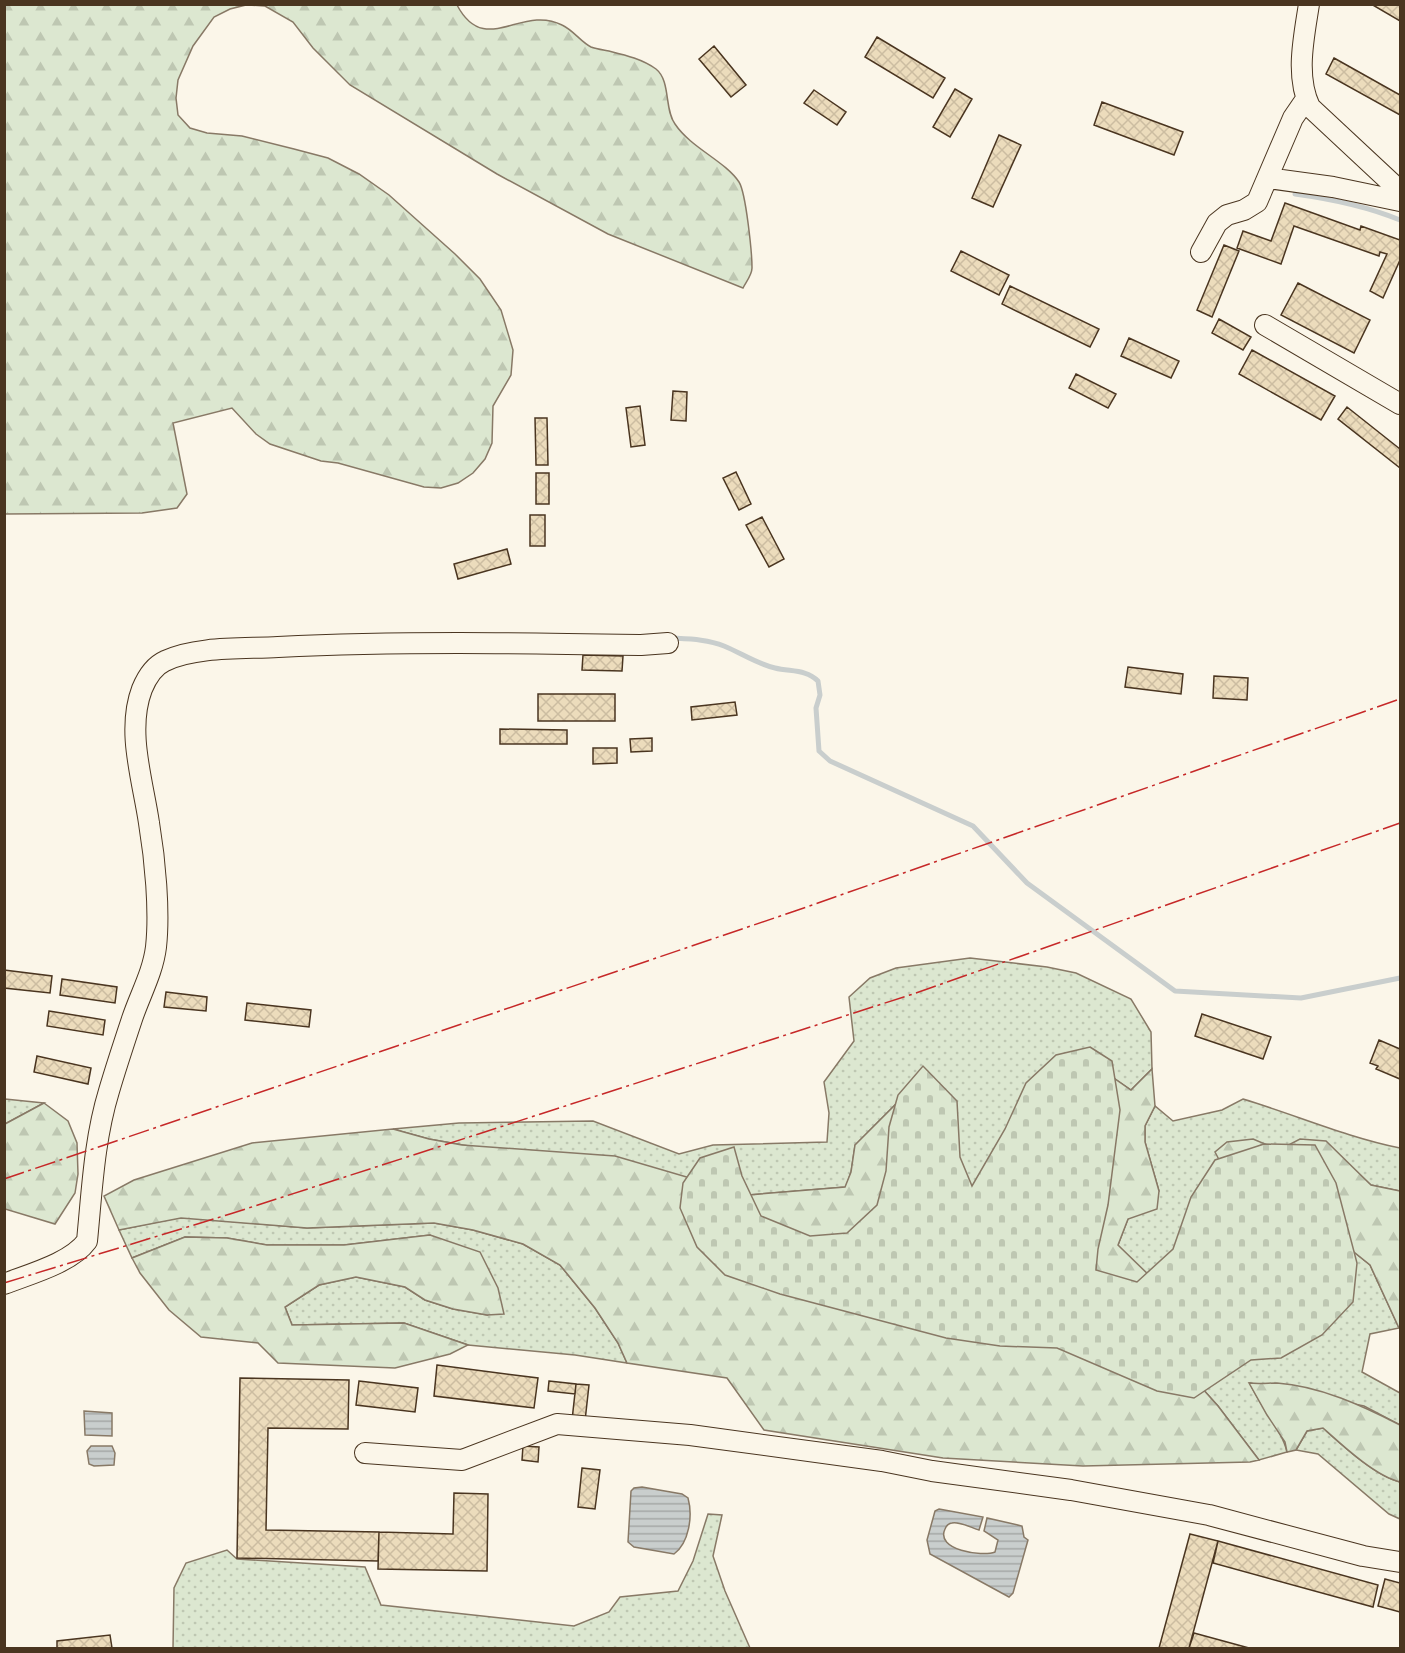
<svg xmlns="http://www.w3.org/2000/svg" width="1405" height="1653" viewBox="0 0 1405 1653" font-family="'Work Sans',sans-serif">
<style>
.green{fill:url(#green-dots);stroke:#887966;stroke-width:1.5}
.forest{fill:url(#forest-firs);stroke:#887966;stroke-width:1.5}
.cemetery{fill:url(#cemetery-stones);stroke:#887966;stroke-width:1.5}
.water{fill:url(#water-rules);stroke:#887966;stroke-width:1.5}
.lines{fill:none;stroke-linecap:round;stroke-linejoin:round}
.stream{stroke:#c9cecd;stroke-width:5}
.building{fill:url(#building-cross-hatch);stroke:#4a3520;stroke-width:1.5}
.minor-casing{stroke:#4a3520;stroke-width:22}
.minor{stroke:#fbf6e9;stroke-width:20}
.power{stroke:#c62828;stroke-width:1.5;stroke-dasharray:21 4.5 3 4.5;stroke-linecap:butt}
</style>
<defs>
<pattern id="green-dots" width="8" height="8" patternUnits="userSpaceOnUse" patternTransform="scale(1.5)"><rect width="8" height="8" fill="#dce7d0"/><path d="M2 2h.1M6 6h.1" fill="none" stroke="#bec7b2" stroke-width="1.8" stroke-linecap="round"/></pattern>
<pattern id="forest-firs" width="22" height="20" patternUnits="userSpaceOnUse" patternTransform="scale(1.5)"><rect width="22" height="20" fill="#dce7d0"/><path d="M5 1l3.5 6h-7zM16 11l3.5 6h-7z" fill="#bec7b2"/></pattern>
<pattern id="cemetery-stones" width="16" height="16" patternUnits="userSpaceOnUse" patternTransform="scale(1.5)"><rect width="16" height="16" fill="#dce7d0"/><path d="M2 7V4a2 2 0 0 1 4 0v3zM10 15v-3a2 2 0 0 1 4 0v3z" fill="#bec7b2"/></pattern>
<pattern id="water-rules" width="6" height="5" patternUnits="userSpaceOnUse" patternTransform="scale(1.5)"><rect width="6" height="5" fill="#c9cecd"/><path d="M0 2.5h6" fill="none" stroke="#a5a8a6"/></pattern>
<pattern id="building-cross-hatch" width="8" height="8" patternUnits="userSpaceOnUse" patternTransform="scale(1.5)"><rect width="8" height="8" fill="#ecdcbc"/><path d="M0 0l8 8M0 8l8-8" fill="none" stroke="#ccbda1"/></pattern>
</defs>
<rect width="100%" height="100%" fill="#fbf6e9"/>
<path class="green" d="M970 958 1047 967 1076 973 1131 999 1151 1032 1152 1069 1131 1090 1102 1070 976 1188 950 1173 903 1097 855 1145 851 1172 846 1187 748 1195 429 1139 393 1129 459 1123 593 1121 679 1154 713 1145 827 1142 829 1113 824 1082 854 1041 849 997 870 978 896 968Z
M5 1099 44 1103 5 1124Z
M1243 1099C1296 1115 1346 1137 1400 1148V1191L1371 1185 1351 1167 1339 1240 1370 1265 1399 1328 1370 1334 1362 1372 1400 1393V1425L1364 1406 1250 1383C1259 1406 1282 1429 1287 1452L1259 1460 1218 1406 1174 1357 1118 1245 1128 1219 1159 1191 1145 1142V1126L1155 1106 1173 1121 1222 1110Z
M181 1217 307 1228 434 1223 473 1230 523 1244 560 1265 595 1308 618 1343 627 1363 575 1355 468 1345 404 1323 292 1325 285 1307 319 1285 356 1277 405 1287 425 1300 453 1309 487 1315 430 1235 344 1245H267L227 1238 185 1237 132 1258 119 1230Z
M1323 1428C1342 1445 1375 1476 1400 1482V1519L1389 1514 1318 1454 1296 1450 1307 1431Z
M708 1514 722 1515 713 1556 725 1591 750 1648H173L174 1588 186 1563 227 1550 237 1559 365 1567 381 1605 574 1626 609 1612 620 1597 678 1591 693 1561Z"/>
<path class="forest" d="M4 5H246L230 9 214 17 193 46 178 80 176 98 178 115 190 128 207 133 242 136 294 149 328 158 359 174 389 195 455 254 480 279 501 310 513 350 511 375 493 406 492 443 485 459 473 473 458 483 441 488 424 487 338 463 321 461 270 444 256 434 232 408 173 423 187 494 177 508 142 513 5 514Z
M248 5H457C485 58 521 4 562 25 573 30 581 42 591 47 596 49 604 50 609 51 625 55 642 59 656 69 671 81 664 109 675 124 691 148 725 161 739 182 746 193 752 253 752 268 752 275 746 282 743 288L608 234 497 174 350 85 313 48 293 22 265 6Z
M1152 1069 1155 1106 1145 1126V1142L1159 1191 1157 1209 1128 1219 1118 1245 1155 1281 1174 1357 1218 1406 1259 1460 1250 1462 1083 1466 943 1458 764 1430 727 1378 627 1363 618 1343 595 1308 560 1265 523 1244 473 1230 434 1223 307 1228 181 1218 119 1230 104 1196 134 1180 252 1143 393 1129 429 1139 462 1145 615 1156 748 1195 845 1187 851 1172 855 1145 903 1097 950 1173 976 1188 1102 1070 1131 1090Z
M44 1103 68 1121 77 1143 78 1174 75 1193 55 1224 5 1209V1124Z
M1253 1139 1279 1150 1300 1139 1326 1141 1371 1185 1400 1191V1328H1399L1370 1265 1339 1240 1225 1171 1215 1152 1227 1142Z
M430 1235 480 1252 498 1288 504 1314 487 1315 453 1309 425 1300 405 1287 356 1277 319 1285 285 1307 292 1325 404 1323 468 1345 450 1354 395 1368 278 1363 258 1343 201 1337 169 1310 140 1273 132 1258 185 1237 227 1238 267 1245H344Z
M1249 1383C1259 1384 1268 1383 1277 1383 1320 1386 1363 1406 1400 1425V1482C1375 1476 1342 1445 1323 1428L1307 1431 1296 1450 1287 1452 1285 1442 1267 1415Z"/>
<path class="cemetery" d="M1090 1047 1112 1061 1120 1110 1108 1205 1098 1249 1096 1270 1137 1282 1173 1249 1191 1197 1215 1160 1264 1144 1315 1145 1336 1183 1357 1263 1353 1302 1322 1335 1281 1358 1251 1360 1194 1398 1157 1391 1057 1348 1000 1346 946 1338 780 1294 725 1275 697 1247 680 1208 683 1183 700 1158 734 1147 742 1176 761 1216 810 1236 847 1233 877 1205 886 1171 889 1127 898 1095 923 1066 957 1101 960 1157 972 1186 1005 1129 1026 1083 1056 1055Z"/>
<path class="water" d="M84 1411 112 1413V1436L85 1435Z
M91 1446H112L115 1453 114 1465 94 1466 89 1464 87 1451Z
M642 1487 682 1494 688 1498C693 1516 689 1543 674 1554L634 1547 628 1542 631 1491 634 1488Z
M939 1509 983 1517 979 1530C972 1528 959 1521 952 1523 949 1523 946 1526 945 1529 935 1550 982 1557 995 1552L998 1540 984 1531 987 1518 1022 1526 1024 1537 1028 1540 1013 1593 1009 1597 930 1554 927 1540 935 1511Z"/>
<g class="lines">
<path class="stream" d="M1295 194C1332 199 1366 206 1400 220
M670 638C688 639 707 639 724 646 741 653 757 664 775 668 791 672 806 669 818 681L820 695 816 708 819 751 830 761 973 826 1027 883 1175 991 1301 998 1400 978"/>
</g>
<path class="building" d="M1371 4H1400V21Z
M877 37 945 78 933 98 865 57Z
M714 46 746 85 731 97 699 59Z
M1334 58 1400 95V115L1326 74Z
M955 89 972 99 950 137 933 127Z
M814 90 846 112 837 125 804 103Z
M1102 102 1183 132 1174 155 1094 125Z
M999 135 1021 145 993 207 972 198Z
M1285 203 1360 230 1361 226 1400 240V260L1383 298 1370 291 1387 254 1380 252 1379 256 1294 226 1281 264 1237 248 1243 231 1271 241Z
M1224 245 1239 251 1212 317 1197 310Z
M961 251 1009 275 999 295 951 271Z
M1298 283 1370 320 1354 353 1281 315Z
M1010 286 1099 329 1090 347 1002 304Z
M1219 319 1251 337 1243 350 1212 333Z
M1129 338 1179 361 1171 378 1121 356Z
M1252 350 1335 396 1321 420 1239 374Z
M1076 374 1116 394 1108 408 1069 388Z
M673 391 687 392 686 421 671 420Z
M640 406 645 445 631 447 626 408Z
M1347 407 1400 449V468L1338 419Z
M535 418H547L548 465H536Z
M736 472 751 504 739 510 723 478Z
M536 473H549V504H536Z
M530 515H545V546H530Z
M762 517 784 559 769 567 746 525Z
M507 549 511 564 458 579 454 564Z
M583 655 623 656 622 671 582 670Z
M1128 667 1183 674 1181 694 1125 687Z
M1214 676 1248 678 1247 700 1213 698Z
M538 694H615V721H538Z
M735 702 737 715 692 720 691 707Z
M500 729 567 730V744H500Z
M652 738V751L631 752 630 739Z
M593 748H617V763L593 764Z
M4 970 52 976 50 993 4 988Z
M62 979 117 987 115 1003 60 995Z
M166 992 207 997 206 1011 164 1007Z
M247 1003 311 1010 309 1027 245 1020Z
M49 1011 105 1020 103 1035 47 1026Z
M1202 1014 1271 1037 1263 1059 1195 1036Z
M1379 1040 1400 1049V1079L1376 1069 1378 1066 1370 1063Z
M37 1056 91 1068 88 1084 34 1072Z
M437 1365 538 1378 534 1408 434 1396Z
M240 1378 349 1380 348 1429 268 1428 266 1530 379 1532 378 1561 237 1558Z
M359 1381 418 1388 415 1412 356 1405Z
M549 1381 576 1384 575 1394 548 1391Z
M576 1384 589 1385 585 1421 572 1420Z
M523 1446 539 1447 538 1462 522 1460Z
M582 1468 600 1470 595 1509 578 1507Z
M454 1493 488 1494 487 1571 378 1569 379 1532 453 1534Z
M1190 1534 1218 1541 1189 1648H1159Z
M1218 1541 1378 1585 1373 1607 1213 1563Z
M1385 1579 1400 1583V1612L1378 1606Z
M1194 1633 1249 1648H1189Z
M110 1635 112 1648H57V1641Z"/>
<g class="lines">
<defs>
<path id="minor" d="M1309 4C1304 37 1295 76 1310 107L1400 191
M1268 178 1333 187 1400 201
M1201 252 1217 223 1227 215 1244 210 1257 202 1293 118 1306 99
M1265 325 1400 404
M4 1284C30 1274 71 1263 87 1241 92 1191 94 1140 109 1091 116 1067 124 1043 132 1019 140 995 153 972 156 947 160 911 155 859 149 823 143 781 126 731 142 689 147 677 154 666 165 661 196 646 244 649 278 647 399 641 519 643 641 645L668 643
M365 1453 462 1460 557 1424 690 1435 882 1461 932 1471 1071 1490 1209 1515 1363 1556 1400 1562"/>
</defs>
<use href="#minor" class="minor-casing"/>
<use href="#minor" class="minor"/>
<path class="power" d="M4 1179 795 911 1400 699
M4 1283 230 1214 913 994 1400 823"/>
</g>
<rect width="1405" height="1653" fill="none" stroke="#4a3520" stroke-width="12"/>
</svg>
